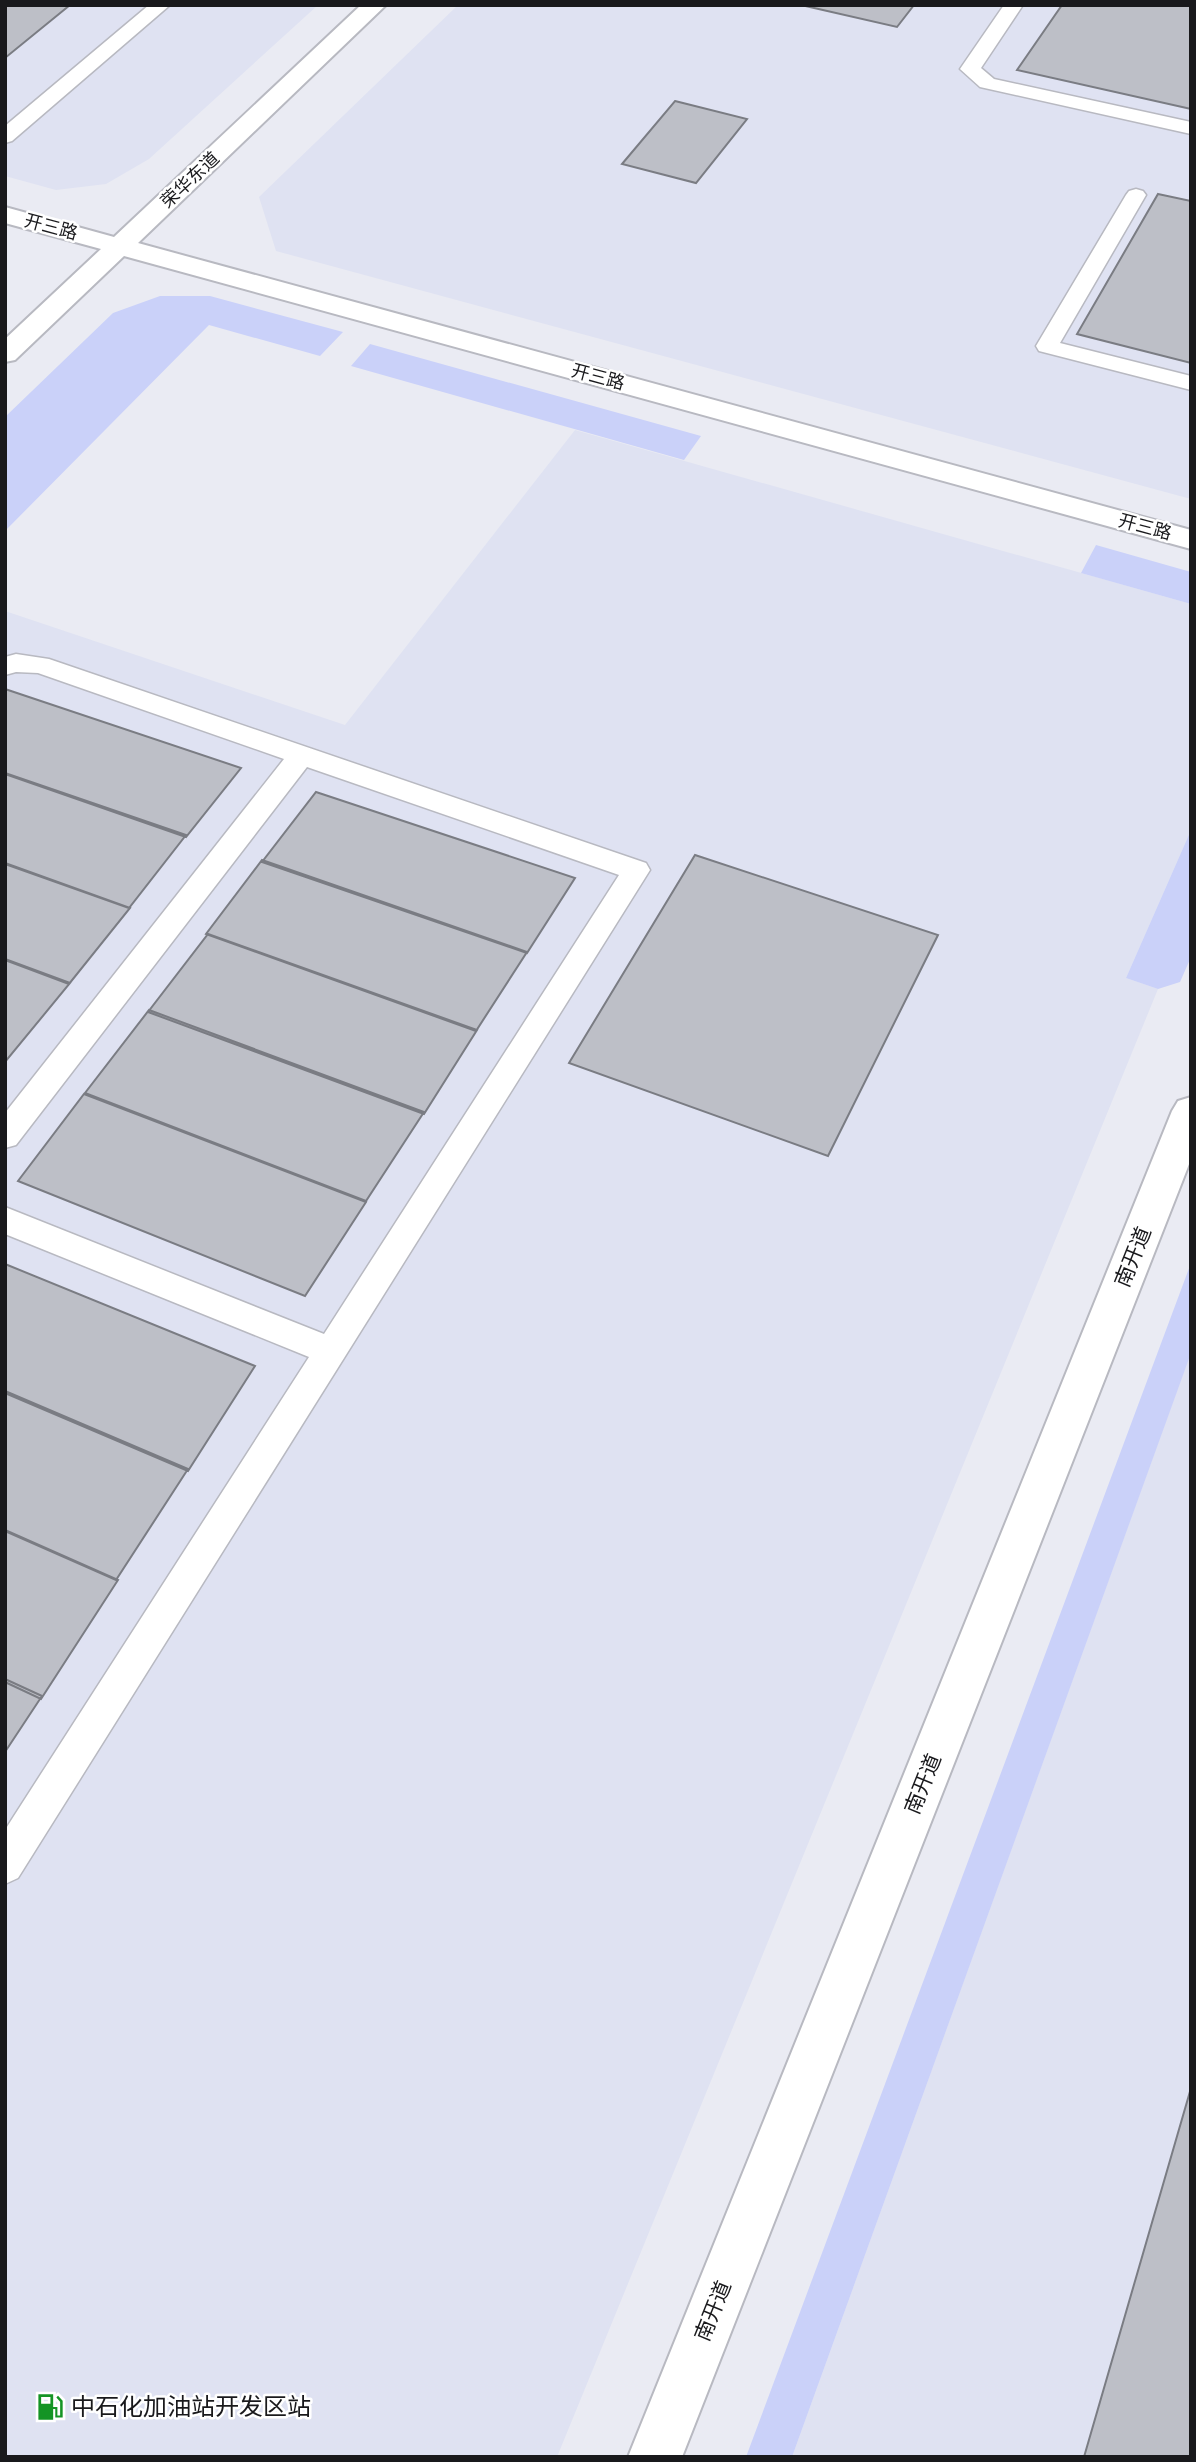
<svg xmlns="http://www.w3.org/2000/svg" width="1196" height="2462" viewBox="0 0 1196 2462" font-family="'Archivo Narrow','Noto Sans SC',sans-serif">
<style>
.built{fill:#dfe2f2}
.green{fill:#cad1f9}
.building{fill:#bdbfc7;stroke:#7a7c83;stroke-width:2}
.lines{fill:none;stroke-linecap:round;stroke-linejoin:round}
.lane-casing{stroke:#b8b9c1;stroke-width:3}
.secondary-casing{stroke:#b8b9c1;stroke-width:4}
.lane{fill:#fff;fill-rule:evenodd}
.secondary{fill:#fff;fill-rule:evenodd}
.labels{text-anchor:middle;stroke-width:5;stroke-linejoin:round;paint-order:stroke}
.far-street-label{font-size:18px;fill:#19191c;stroke:#fff}
.street-label{font-size:21px;fill:#19191c;stroke:#fff}
.near-poi-label{font-size:24px;fill:#19191c;stroke:#fff;text-anchor:start}
</style>
<rect width="100%" height="100%" fill="#eaebf3"/>
<path class="built" d="M5 5H318L149 159 106 184 56 190 5 176Z
M458 5H1191V499L276 251 259 197Z
M575 430 1191 604V830L1126 978 1158 989 557 2457H5V611L345 725Z
M1191 1352V2457H792Z"/>
<path class="green" d="M160 296H210L343 332 320 356 209 325 5 531V417L113 313Z
M370 344 701 436 684 460 351 366Z
M1096 545 1191 572V604L1081 573Z
M1191 830V957L1180 982 1158 989 1126 978Z
M1191 1263V1353L792 2457H746Z"/>
<path class="building" d="M5 5H70L5 58Z
M801 5H914L897 27Z
M1062 5H1191V109L1017 70Z
M675 101 747 119 696 183 622 164Z
M1158 194 1191 201V363L1077 334Z
M5 689 241 768 186 837 5 774Z
M5 773 186 835 129 908 5 864Z
M316 792 575 878 527 953 262 862Z
M695 855 938 935 828 1156 569 1063Z
M262 860 527 952 476 1031 206 934Z
M5 863 130 908 69 984 5 960Z
M208 934 477 1030 424 1114 148 1012Z
M5 959 70 983 5 1062Z
M149 1010 424 1112 366 1201 85 1093Z
M84 1094 366 1202 305 1296 18 1181Z
M5 1264 255 1366 188 1471 5 1393Z
M5 1391 188 1469 116 1580 5 1531Z
M5 1530 118 1580 41 1699 5 1682Z
M5 1679 42 1696 5 1752Z
M1191 2088V2457H1084Z"/>
<g class="lines">
<defs>
<path id="lane" d="M149 5H170L12 141 5 143V126Z
M1004 5H1023L981 68 994 79 1191 122V134L980 87 960 69Z
M1136 189 1143 191 1146 195 1060 343 1191 376V390L1039 351 1036 346 1126 195 1129 191Z
M16 654 49 659 646 863 650 870 18 1878 5 1884V1830L309 1357 5 1234V1207L324 1334 619 875 307 767 16 1145 5 1148V1113L284 759 38 673 16 672 5 675V657Z"/>
<path id="secondary" d="M361 5H386L138 243 1191 530V549L124 256 15 360 5 362V339L101 249 5 223V207L114 237Z
M1191 1097V1159L682 2457H628L1172 1111 1178 1101Z"/>
</defs>
<use href="#lane" class="lane-casing"/>
<use href="#secondary" class="secondary-casing"/>
<use href="#lane" class="lane"/>
<use href="#secondary" class="secondary"/>
</g>
<defs>
<symbol id="fuel-bare" viewBox="-9 -9 18 18"><path d="M-5.5-6h7V0h2V4h1.3V-2.5L3-4.5l.8-.8L6-3V5H2.5V1h-1V6h-7ZM-4.2-4.7v3.2H.2V-4.7Z" fill="#149425" stroke="#fff" stroke-width="2.5" paint-order="stroke"/></symbol>
</defs>
<g fill-rule="evenodd">
<use href="#fuel-bare" x="31" y="2388" width="38" height="38"/>
</g>
<g class="labels">
<g class="far-street-label">
<text transform="translate(190 180) rotate(-43)" y="6">荣华东道</text>
<text transform="translate(51 227) rotate(15)" y="6">开三路</text>
<text transform="translate(598 377) rotate(15)" y="6">开三路</text>
<text transform="translate(1145 527) rotate(15)" y="6">开三路</text>
</g>
<g class="street-label">
<text transform="translate(1133 1257) rotate(-68)" y="7">南开道</text>
<text transform="translate(923 1784) rotate(-68)" y="7">南开道</text>
<text transform="translate(713 2311) rotate(-68)" y="7">南开道</text>
</g>
<g class="near-poi-label">
<text x="71" y="2415">中石化加油站开发区站</text>
</g>
</g>
<rect width="1196" height="2462" fill="none" stroke="#19191c" stroke-width="14"/>
</svg>
